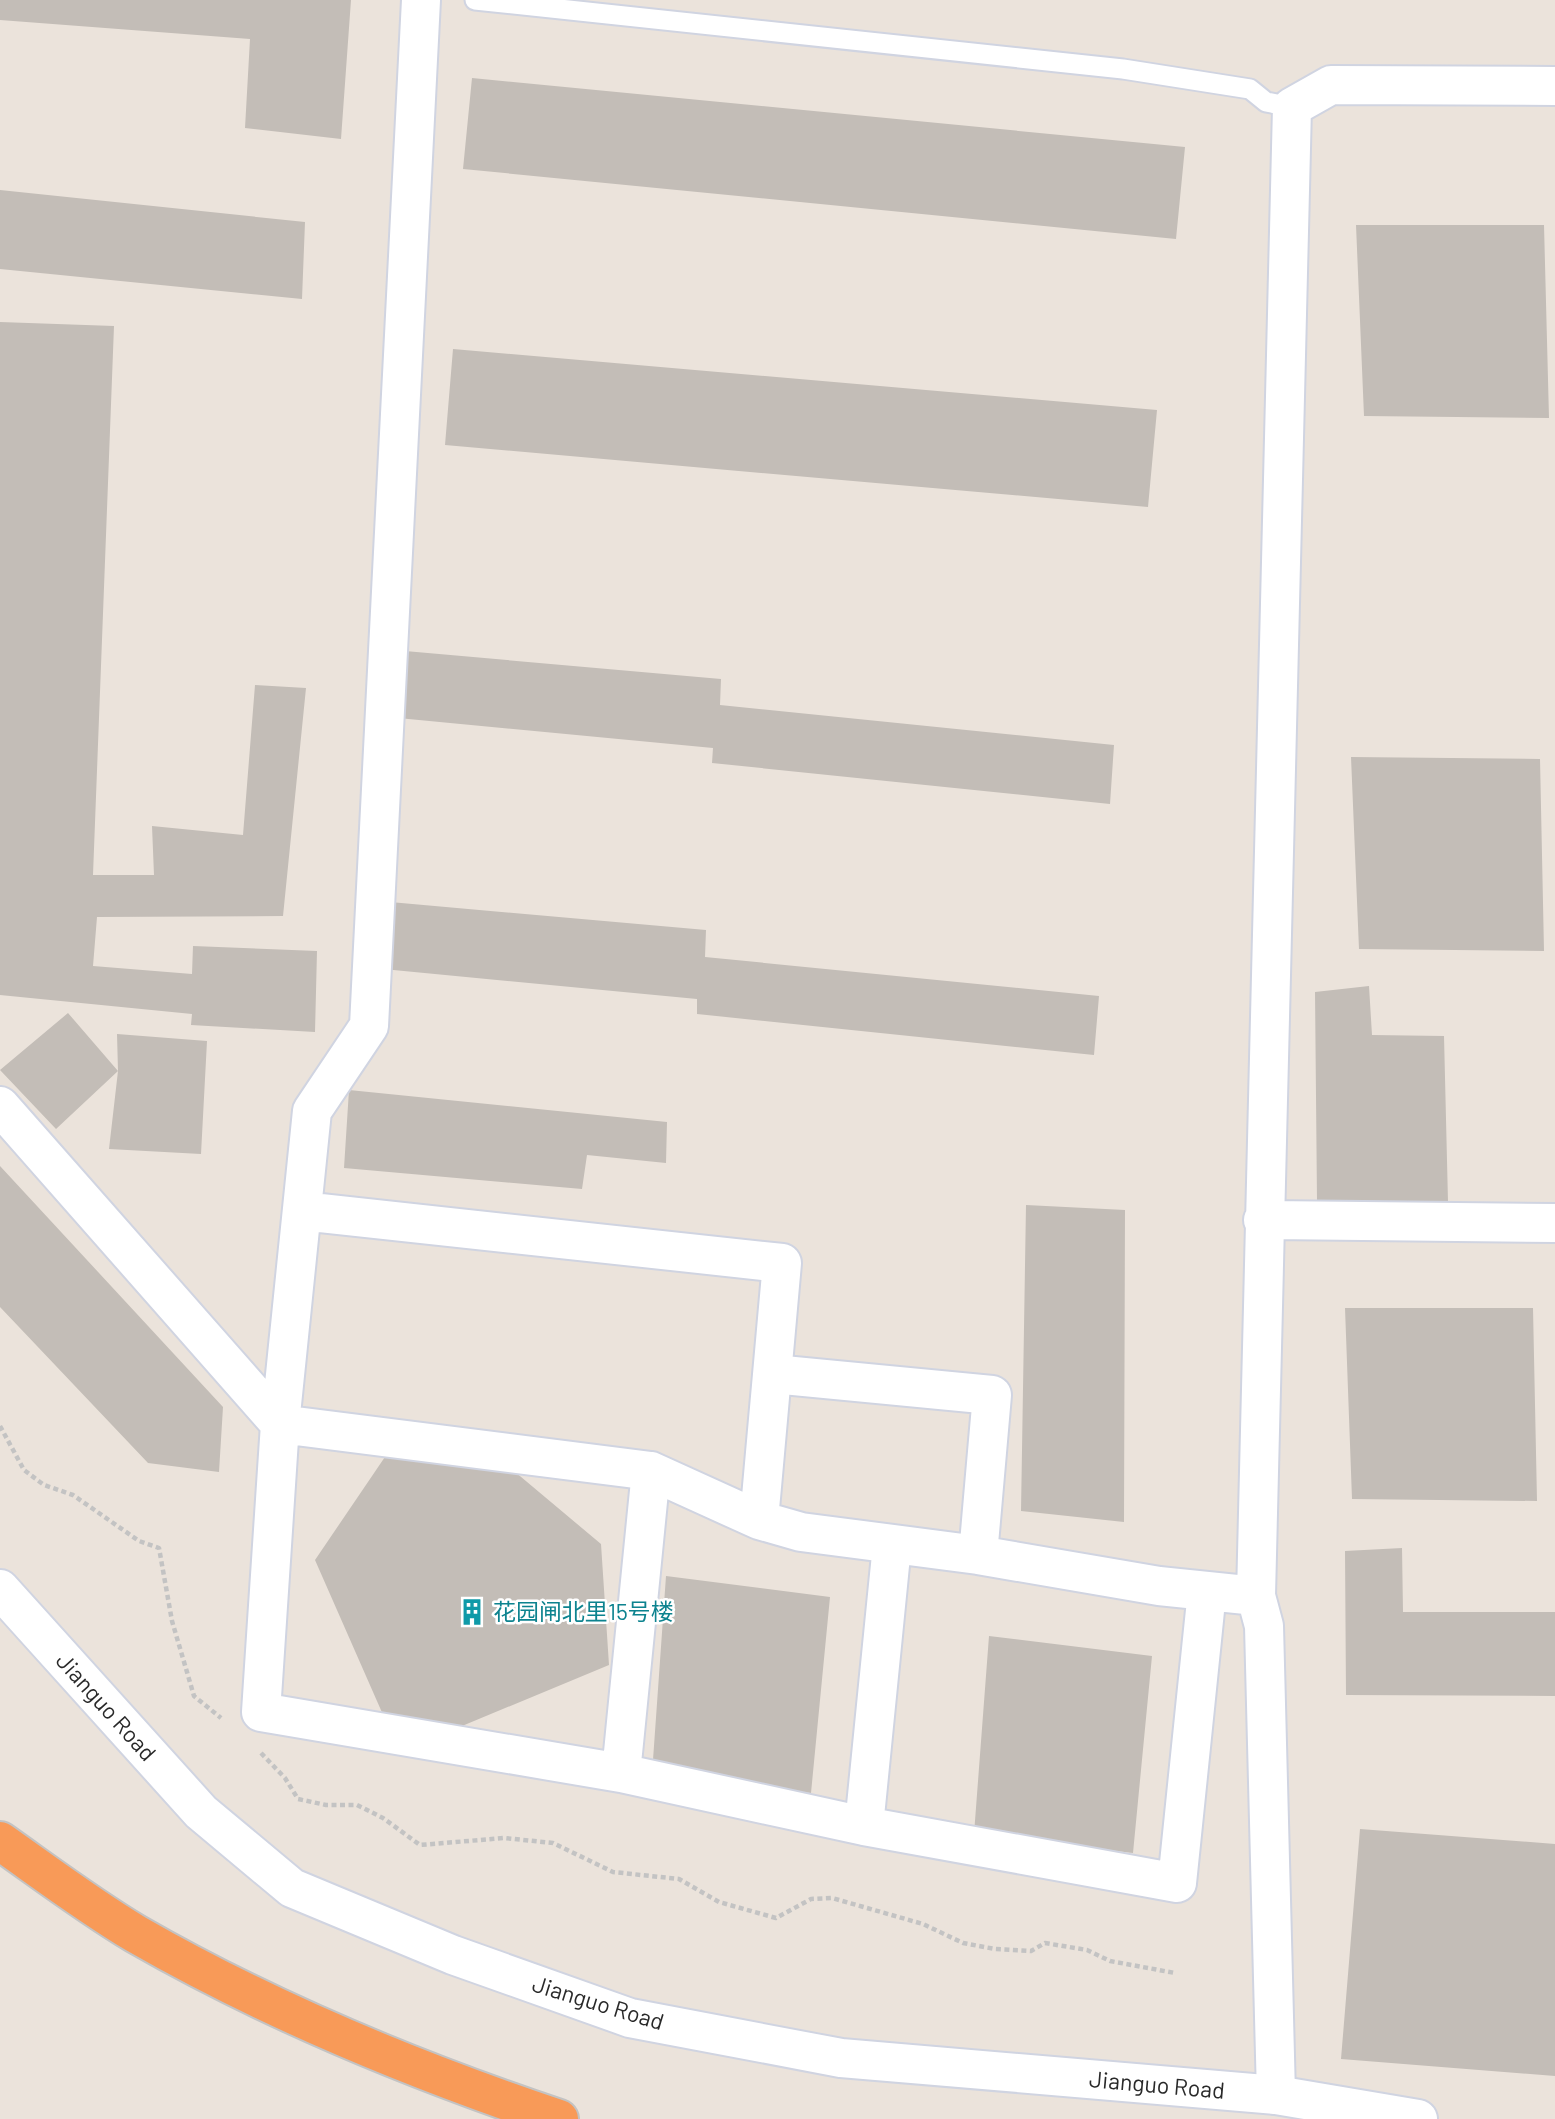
<svg xmlns="http://www.w3.org/2000/svg" width="1555" height="2119" viewBox="0 0 1555 2119" font-family="Barlow,'Noto Sans SC',sans-serif">
<style>
.building{fill:#c3bdb7}
.lines{fill:none;stroke-linecap:round;stroke-linejoin:round}
.service-casing{stroke:#d0d4e1;stroke-width:23}
.minor-casing{stroke:#d0d4e1;stroke-width:42}
.secondary-casing{stroke:#d0d4e1;stroke-width:42}
.motorway-casing{stroke:#c3c3c3;stroke-width:42}
.path{stroke:#c3c3c3;stroke-width:4.5;stroke-dasharray:5 3.5;stroke-linecap:butt}
.service{stroke:#fff;stroke-width:19}
.minor{stroke:#fff;stroke-width:38}
.secondary{stroke:#fff;stroke-width:38}
.motorway{stroke:#f89a58;stroke-width:38}
.labels{text-anchor:middle;stroke-width:5;stroke-linejoin:round;paint-order:stroke}
.culture-label{font-size:23px;fill:#0d838f;stroke:#fff;text-anchor:start}
.street-label{font-size:23px;fill:#292929;stroke:#fff}
</style>
<rect width="100%" height="100%" fill="#ebe3db"/>
<path class="building" d="M0 0H351L341 139 245 128 250 39 0 20Z
M472 78 1185 147 1176 239 463 169Z
M0 190 305 222 302 299 0 269Z
M1356 225H1544L1549 418 1364 416Z
M0 322 114 326 93 875H154L152 826 243 835 255 685 306 688 283 916 97 917 93 966 192 974 193 946 317 951 315 1032 191 1025 192 1014 0 995Z
M453 349 1157 410 1148 507 445 445Z
M405 651 721 679 720 705 1114 745 1110 804 712 763 713 748 398 718Z
M1351 757 1540 759 1544 951 1359 949Z
M390 902 706 930 705 957 1099 996 1094 1055 697 1014V999L383 969Z
M1369 986 1372 1035 1444 1036 1448 1202 1317 1200 1315 992Z
M68 1013 118 1071 56 1129 0 1070Z
M117 1034 207 1041 201 1154 109 1149 118 1071Z
M349 1090 667 1122 666 1163 587 1155 582 1189 344 1168Z
M0 1166 223 1407 219 1472 148 1463 0 1307Z
M1026 1205 1125 1210 1124 1522 1021 1511Z
M1345 1308H1533L1537 1501 1352 1499Z
M389 1451 496 1456 601 1544 609 1665 462 1726 384 1717 315 1560Z
M1402 1548 1403 1612H1555V1696L1346 1695 1345 1551Z
M666 1576 830 1597 811 1793 652 1774Z
M989 1636 1152 1656 1133 1853 974 1834Z
M1360 1829 1555 1844V2076L1341 2059Z"/>
<g class="lines">
<defs>
<path id="service" d="M475 0 1123 69 1250 89 1266 102 1292 107"/>
<path id="minor" d="M421 0 369 1026 312 1111 280 1424 651 1471 759 1520 801 1532 978 1555 1159 1586 1256 1596
M0 1106 280 1424 261 1712 621 1773 651 1471
M302 1211 782 1263 759 1520
M1263 1220 1555 1223
M773 1374 992 1395 978 1555
M621 1773 864 1826 892 1545
M864 1826 1177 1883 1207 1591
M1276 2095 1264 1626 1256 1596 1292 107 1331 85 1555 86"/>
<path id="secondary" d="M0 1589 201 1812 292 1888 453 1955 630 2018 841 2058 1276 2095 1418 2119"/>
<path id="motorway" d="M0 1841C44 1872 89 1906 136 1934 270 2011 413 2070 559 2119"/>
</defs>
<use href="#service" class="service-casing"/>
<use href="#minor" class="minor-casing"/>
<use href="#secondary" class="secondary-casing"/>
<use href="#motorway" class="motorway-casing"/>
<path class="path" d="M0 1426 24 1470 44 1485 73 1495 139 1541 159 1548 172 1621 194 1696 221 1718
M261 1753 285 1778 298 1799 326 1805H357L383 1818 420 1845 504 1838 553 1843 613 1872 679 1879 719 1902 776 1918 811 1899 832 1898 923 1924 963 1943 995 1949 1031 1951 1045 1943 1087 1950 1110 1961 1175 1973"/>
<use href="#service" class="service"/>
<use href="#minor" class="minor"/>
<use href="#secondary" class="secondary"/>
<use href="#motorway" class="motorway"/>
</g>
<defs>
<symbol id="building-bare" viewBox="-9 -9 18 18"><path d="M-4-6H4V6H1V3H-1V6H-4ZM-2.5-4.3h1.7v1.8h-1.7ZM.8-4.3h1.7v1.8H.8ZM-2.5-1h1.7V.8h-1.7ZM.8-1h1.7V.8H.8Z" fill="#0f9aa8" stroke="#fff" stroke-width="2.5" paint-order="stroke"/></symbol>
</defs>
<g fill-rule="evenodd">
<use href="#building-bare" x="453" y="1593" width="38" height="38"/>
</g>
<g class="labels">
<g class="culture-label">
<text x="493" y="1620">花园闸北里15号楼</text>
</g>
<g class="street-label">
<text transform="translate(106 1707) rotate(48)" y="8">Jianguo Road</text>
<text transform="translate(598 2003) rotate(17)" y="8">Jianguo Road</text>
<text transform="translate(1157 2085) rotate(5)" y="8">Jianguo Road</text>
</g>
</g>
</svg>
